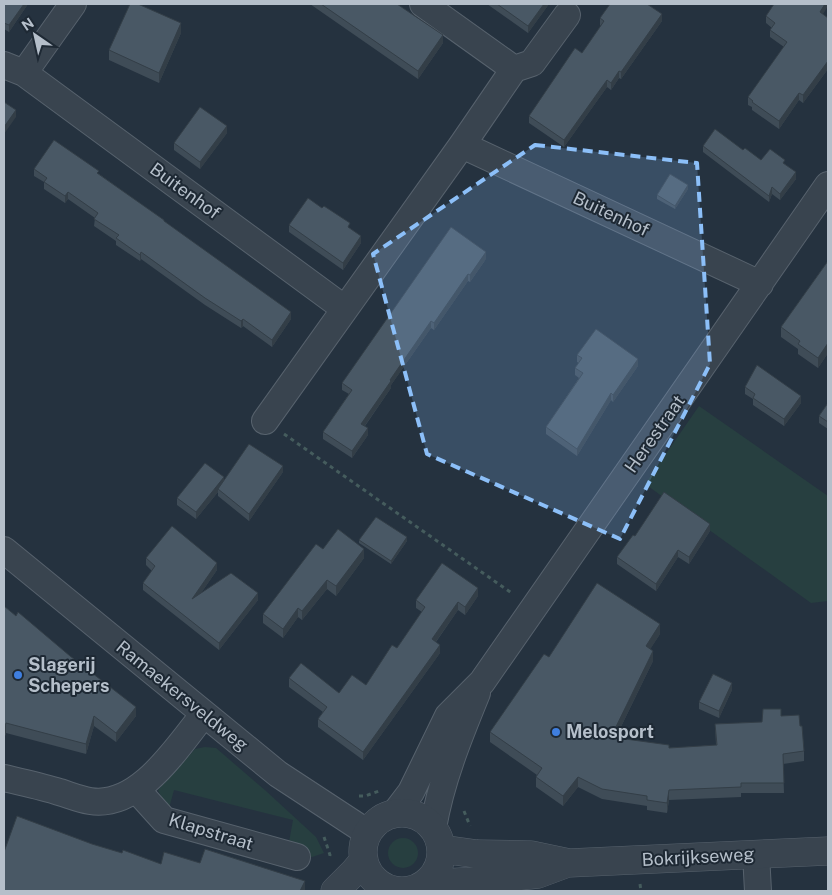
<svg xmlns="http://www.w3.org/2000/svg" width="832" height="895" viewBox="0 0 832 895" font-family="'Public Sans',sans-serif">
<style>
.green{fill:#273f40}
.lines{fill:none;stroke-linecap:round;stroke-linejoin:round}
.minor-casing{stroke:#57626d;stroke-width:28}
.tertiary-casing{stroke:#57626d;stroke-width:29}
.path{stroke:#455c5d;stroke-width:3;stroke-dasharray:4 4;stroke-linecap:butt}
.minor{stroke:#39444f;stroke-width:26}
.tertiary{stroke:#39444f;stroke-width:28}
.wall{fill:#3f4c57}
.shaded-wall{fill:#333e47}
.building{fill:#495865;stroke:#333e47}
.marked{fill:#8cbff8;fill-opacity:0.2;stroke:#8cbff8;stroke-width:4;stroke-dasharray:10 6;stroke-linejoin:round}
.shop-dot{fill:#3f7fe0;stroke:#1e2934;stroke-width:2}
.labels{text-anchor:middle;stroke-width:4;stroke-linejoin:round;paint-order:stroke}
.street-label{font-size:18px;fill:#b5bfca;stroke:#1e2934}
.poi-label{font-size:18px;font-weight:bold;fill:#b5bfca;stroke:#1e2934;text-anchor:start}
</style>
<rect width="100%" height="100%" fill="#25323f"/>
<path class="green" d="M699 406 828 496V601L811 603 645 484Z
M205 747 216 748 266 791 316 837 324 853 312 857 297 854 289 842 293 820 174 790 168 812 158 790 195 749Z
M388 853a15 15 0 1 1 30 0a15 15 0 1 1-30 0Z"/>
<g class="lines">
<defs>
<path id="minor" d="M4 65 24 73 345 309
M514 69 532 63 567 15
M24 73 73 4
M462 145 760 284
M265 421 462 145 514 69 423 4
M4 550 278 774 368 833
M4 778C21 782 39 786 56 791 67 794 78 799 90 801 139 809 177 747 204 714
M136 789 164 820 297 857
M395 813 411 792 448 716 482 682 828 185
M433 828C441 781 459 737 477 693
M756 854 758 891"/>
<path id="tertiary" d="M363 852a39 39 0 1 1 78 0a39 39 0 1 1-78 0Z
M441 849 477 854 531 855 569 863 828 851
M425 884 478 881 538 874 565 864
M335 891 354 872 364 860"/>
</defs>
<use href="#minor" class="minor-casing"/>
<use href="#tertiary" class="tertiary-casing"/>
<path class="path" d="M284 434 513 594
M359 796H365L379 791
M464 811 470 826
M324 837 330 855 329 859
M640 884 641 891"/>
<use href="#minor" class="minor"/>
<use href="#tertiary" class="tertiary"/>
</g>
<path class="wall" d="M4 4H28L9 32 4 29Z
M310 4H397L443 43 418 79Z
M487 4H549L528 33Z
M823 14 828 18V69L803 103 799 100 779 129 752 110V107L748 105V97L784 47 770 37V30L772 28 766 23V16Z
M600 18 662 21 621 79 619 78 611 90 607 87 564 147 529 123V116L582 53 601 26 600 25Z
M181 33 159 83 109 60V50Z
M227 133 200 169 174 150V143Z
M703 146 743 150 761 160 785 164 796 179 780 200 772 194 769 202 703 152Z
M34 169 99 174 164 221 291 319 272 347 243 326 241 328 205 305 141 259 140 261 116 245V241L94 226 95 218 68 199 65 203 44 189V182L34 176Z
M688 189 675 209 657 199V195Z
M289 225 350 228 361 243 343 270 289 232Z
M486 259 470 282 468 281 434 330 431 328 391 385V388L365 426 368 435 352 458 323 439V432L349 394 342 390V383Z
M828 261V353L818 368 798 354V349L781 337V327Z
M577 355 638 366 613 402 611 400 577 456 546 434V427L579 378 575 375V368L579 363 577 362Z
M745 387 801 403 784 426 753 405V399L745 394Z
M828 403V429L819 423V416Z
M283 472 249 521 218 496V492L196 519 177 505V498Z
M710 531 689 564 678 557 656 591 617 564V557L635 536Z
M359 540 407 541 391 564 359 543Z
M323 549 364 558 336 596 327 589 302 620 298 617 283 638 263 623V614Z
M146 558 217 570 201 593 258 600 219 650 143 590V583L152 571 146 565Z
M478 596 465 615 458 610 436 642 440 653 363 760 318 727V719L323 712 289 687V678L339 693 366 685 397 648 422 612 416 608V600Z
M4 606 136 716 116 742 94 726 86 754 6 733 4 739Z
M660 634 650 649 653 661 616 737 669 748 716 745 715 724 762 722 781 716 800 726 804 751V761L783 764 784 793H741V797L669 800 667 813 647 810V806L602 799 578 787 563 806 536 787V777L537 775 490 742V732L549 657Z
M732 690 719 718 699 709V702Z"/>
<path class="shaded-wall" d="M24 4H28L9 32V25Z
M544 4H549L528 33V26Z
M825 4H828V6L820 19V12Z
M662 14V21L621 79V72Z
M181 23V33L159 83V73Z
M443 35V43L418 79V71Z
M828 61V69L803 103V95Z
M619 71V78L611 90V83Z
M607 80V87L564 147V140Z
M799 93V100L779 129V121Z
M16 110V117L4 134V127Z
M227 126V133L200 169V162Z
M796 172V179L780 200V194Z
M688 185V189L675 209V206Z
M772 187V194L769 202V196Z
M68 192V199L65 203V196Z
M361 236V243L343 270V263Z
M141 252V259L140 261V255Z
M486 252V259L470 282V275Z
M468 274V281L434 330V323Z
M291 312V319L272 347V340Z
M243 319V326L241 328V321Z
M431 321V328L391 385V388L361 431V424L390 380Z
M828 343V353L818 368V358Z
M638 359V366L613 402V395Z
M611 393V400L577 456V449Z
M801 396V403L784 426V419Z
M368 428V435L352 458V451Z
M283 466V472L249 521V514Z
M224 477V484L218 489V492L196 519V512Z
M710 524V531L689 564V557Z
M407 537V541L391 564V561Z
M364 549V558L336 596V586Z
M678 550V557L656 591V584Z
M217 563V570L192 606V599Z
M327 580V589L302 620V611Z
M478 588V596L465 615V607Z
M258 593V600L219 650V643Z
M458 602V610L432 647V639Z
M298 608V617L283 638V629Z
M660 624V634L646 656V646Z
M440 645V653L363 760V752Z
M653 651V661L611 747V737Z
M732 683V690L719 718V711Z
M136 707V716L116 742V733Z
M94 716V726L86 754V744Z
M6 723V733L4 739V730Z
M578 777V787L563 806V796Z
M669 790V800L667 813V803Z
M305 881V891H300Z"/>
<path class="building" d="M4 4H24L9 25 4 23Z
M130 4H138L181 23 159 73 109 50Z
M321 4H397L443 35 418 71Z
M497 4H544L528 26Z
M610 4H647L662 14 621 72 619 71 611 83 607 80 564 140 529 116 575 48 582 53 604 21 600 18Z
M774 4H825L820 12 828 18V61L803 95 799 93 779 121 752 102 753 101 748 97 787 42 770 30 775 23 766 16Z
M4 102 16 110 4 127Z
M200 107 227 126 200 162 174 143Z
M715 129 743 150 745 148 761 160 770 149 785 160 783 163 796 172 780 194 772 187 769 196 703 146Z
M54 140 99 171 97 173 164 220V221L291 312 272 340 243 319 241 321 205 298 141 252 140 255 116 238 119 235 94 219 98 213 68 192 65 196 44 182 47 178 34 169Z
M670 174 688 185 675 206 657 195Z
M308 198 322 208 324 206 350 223 348 227 361 236 343 263 289 225Z
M451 227 486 252 470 275 468 274 434 323 431 321 390 380 391 381 361 424 368 428 352 451 323 432 352 390 342 383Z
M828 261V343L818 358 798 344 800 341 781 327Z
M596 329 638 359 613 395 611 393 577 449 546 427 583 373 575 368 582 358 577 355Z
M757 365 801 396 784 419 753 398 755 394 745 387Z
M828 403V422L819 416Z
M249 444 283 466 249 514 218 489Z
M205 463 224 477 196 512 177 498Z
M664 492 710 524 689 557 678 550 656 584 617 557 633 535 635 536Z
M376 517 407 537 391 561 359 540Z
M172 526 217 563 192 599 231 573 258 593 219 643 143 583 155 566 146 558Z
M338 529 364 549 336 586 327 580 302 611 298 608 283 629 263 614 316 544 323 549Z
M442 563 478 588 465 607 458 602 432 639 440 645 363 752 318 719 327 707 289 678 301 663 339 693 352 675 366 685 392 645 397 648 425 607 416 600Z
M597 583 660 624 646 646 653 651 611 737 669 745V748L717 745 715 724 762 722 763 709H781V716L799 715 800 726H802L804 751 783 754 784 783H741V787L669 790 667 803 647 800V796L602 789 578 777 563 796 536 777 542 768 490 732 544 654 549 657Z
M4 606 16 616 18 612 70 656 136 707 116 733 94 716 86 744 6 723 4 730Z
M713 674 732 683 719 711 699 702Z
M17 816 92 844 122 853 123 850 161 864 164 852 200 863 205 849 305 881 300 891H4V852Z"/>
<path class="marked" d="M535 145 697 163 710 364 620 539 427 454 373 254Z"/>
<g class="shop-dot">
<circle cx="18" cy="675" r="5"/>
<circle cx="556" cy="732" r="5"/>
</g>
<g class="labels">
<g class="street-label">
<text transform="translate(185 191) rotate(36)" y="6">Buitenhof</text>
<text transform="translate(611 214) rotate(25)" y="6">Buitenhof</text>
<text transform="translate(655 434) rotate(-55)" y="6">Herestraat</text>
<text transform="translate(182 696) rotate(39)" y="6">Ramaekersveldweg</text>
<text transform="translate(211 832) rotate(17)" y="6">Klapstraat</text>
<text transform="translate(698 857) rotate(-3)" y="6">Bokrijkseweg</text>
</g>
<g class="poi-label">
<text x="28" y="671">Slagerij<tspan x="28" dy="21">Schepers</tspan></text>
<text x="566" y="738">Melosport</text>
</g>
</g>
<rect width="832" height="895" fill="none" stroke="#b5bfca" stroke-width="10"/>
<g transform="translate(35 35) rotate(326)" stroke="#1e2934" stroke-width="4" paint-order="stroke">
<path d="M0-4L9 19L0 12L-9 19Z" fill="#b5bfca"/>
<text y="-8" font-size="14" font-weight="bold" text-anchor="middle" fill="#b5bfca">N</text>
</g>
</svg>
